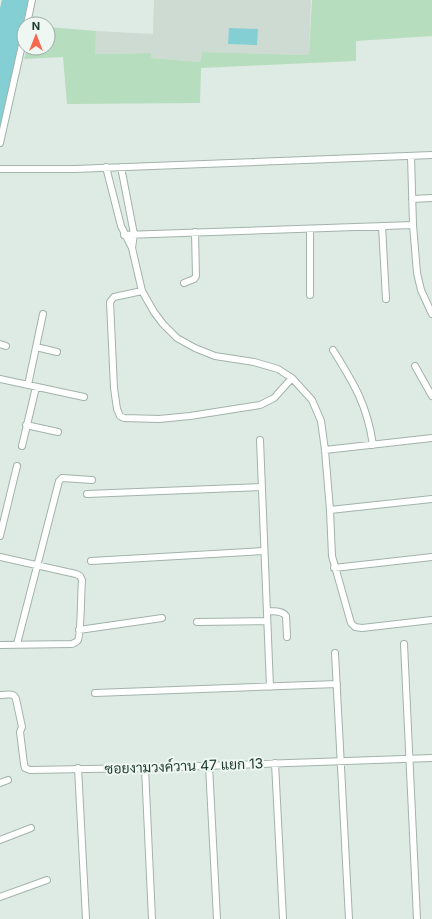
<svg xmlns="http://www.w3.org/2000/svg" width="432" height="919" viewBox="0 0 432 919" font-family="Inter,Sarabun,sans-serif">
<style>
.built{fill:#cddbd3}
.green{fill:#b6ddbd}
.water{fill:#83cfd3}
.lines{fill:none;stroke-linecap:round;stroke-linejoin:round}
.street-casing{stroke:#a1b3ab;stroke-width:8}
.street{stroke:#fff;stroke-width:6}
.labels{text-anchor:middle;stroke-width:4;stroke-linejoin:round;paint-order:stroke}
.street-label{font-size:14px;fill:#1f3b31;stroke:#eff7f2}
</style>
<rect width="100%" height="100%" fill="#deebe4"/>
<path class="built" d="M154 0H311L309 55 202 52 200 62 151 58V53L94 54 96 31 153 34Z"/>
<path class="green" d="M312 0H432V36L356 41V61L201 68 200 103 67 104 63 57 24 59 27 48H48V27L96 31 95 54 151 53V58L200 62 202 52 309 55Z"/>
<path class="water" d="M2 0H30L0 132V8Z
M229 28 258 29 257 45 228 44Z"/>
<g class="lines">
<defs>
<path id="street" d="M27 24 32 0
M0 143 24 36
M411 156 413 225 417 273 421 290 432 314
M106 167 121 226 132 248 142 291 154 312 163 324 177 338 195 348 215 356 254 362 278 369 292 378 312 400 321 421 325 450 330 510 332 556 351 623 355 627 362 628 432 620
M121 167 134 234 132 248
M0 169H75L432 155
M412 199 432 198
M382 226 386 299
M310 229V295
M124 235 413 225
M184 283 194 279 196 276 195 232
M142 291 114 297 110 302 114 388 117 409 120 416 124 418 159 419 190 416 260 405 274 398 292 378
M0 344 6 346
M36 347 57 352
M333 350C354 384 367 404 373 445
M415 366 432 396
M0 379 84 397
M28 385 43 314
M26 425 58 432
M260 440 270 687
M22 446 36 387
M325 450 432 438
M87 494 261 487
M330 510 432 499
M0 536 17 466
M0 557 76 574 80 576 82 580C81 589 81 636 78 640 77 642 74 643 72 644L0 645
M91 561 264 551
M334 568 432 557
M267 611C274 612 282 610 286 616L287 637
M197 622 267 621
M79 630 162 618
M17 644 59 481 62 478 92 480
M404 644 417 919
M335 653 349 919
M95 693 337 684
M0 695C6 695 14 692 16 699L22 727 20 732 24 764 25 768 30 770 145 768 432 758
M275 763 283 919
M209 766 217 919
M78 768 86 919
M145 768 152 919
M0 783 8 780
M0 840 31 828
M0 897 47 880"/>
</defs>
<use href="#street" class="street-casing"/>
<use href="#street" class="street"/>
</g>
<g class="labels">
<g class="street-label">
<text transform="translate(184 766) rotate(-2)" y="5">ซอยงามวงค์วาน 47 แยก 13</text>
</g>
</g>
<g transform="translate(36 36)"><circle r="19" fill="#eff7f2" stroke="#9caca5"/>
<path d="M0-3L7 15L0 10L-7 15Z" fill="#f8684f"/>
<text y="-6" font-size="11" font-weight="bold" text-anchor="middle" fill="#1f3b31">N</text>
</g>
</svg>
